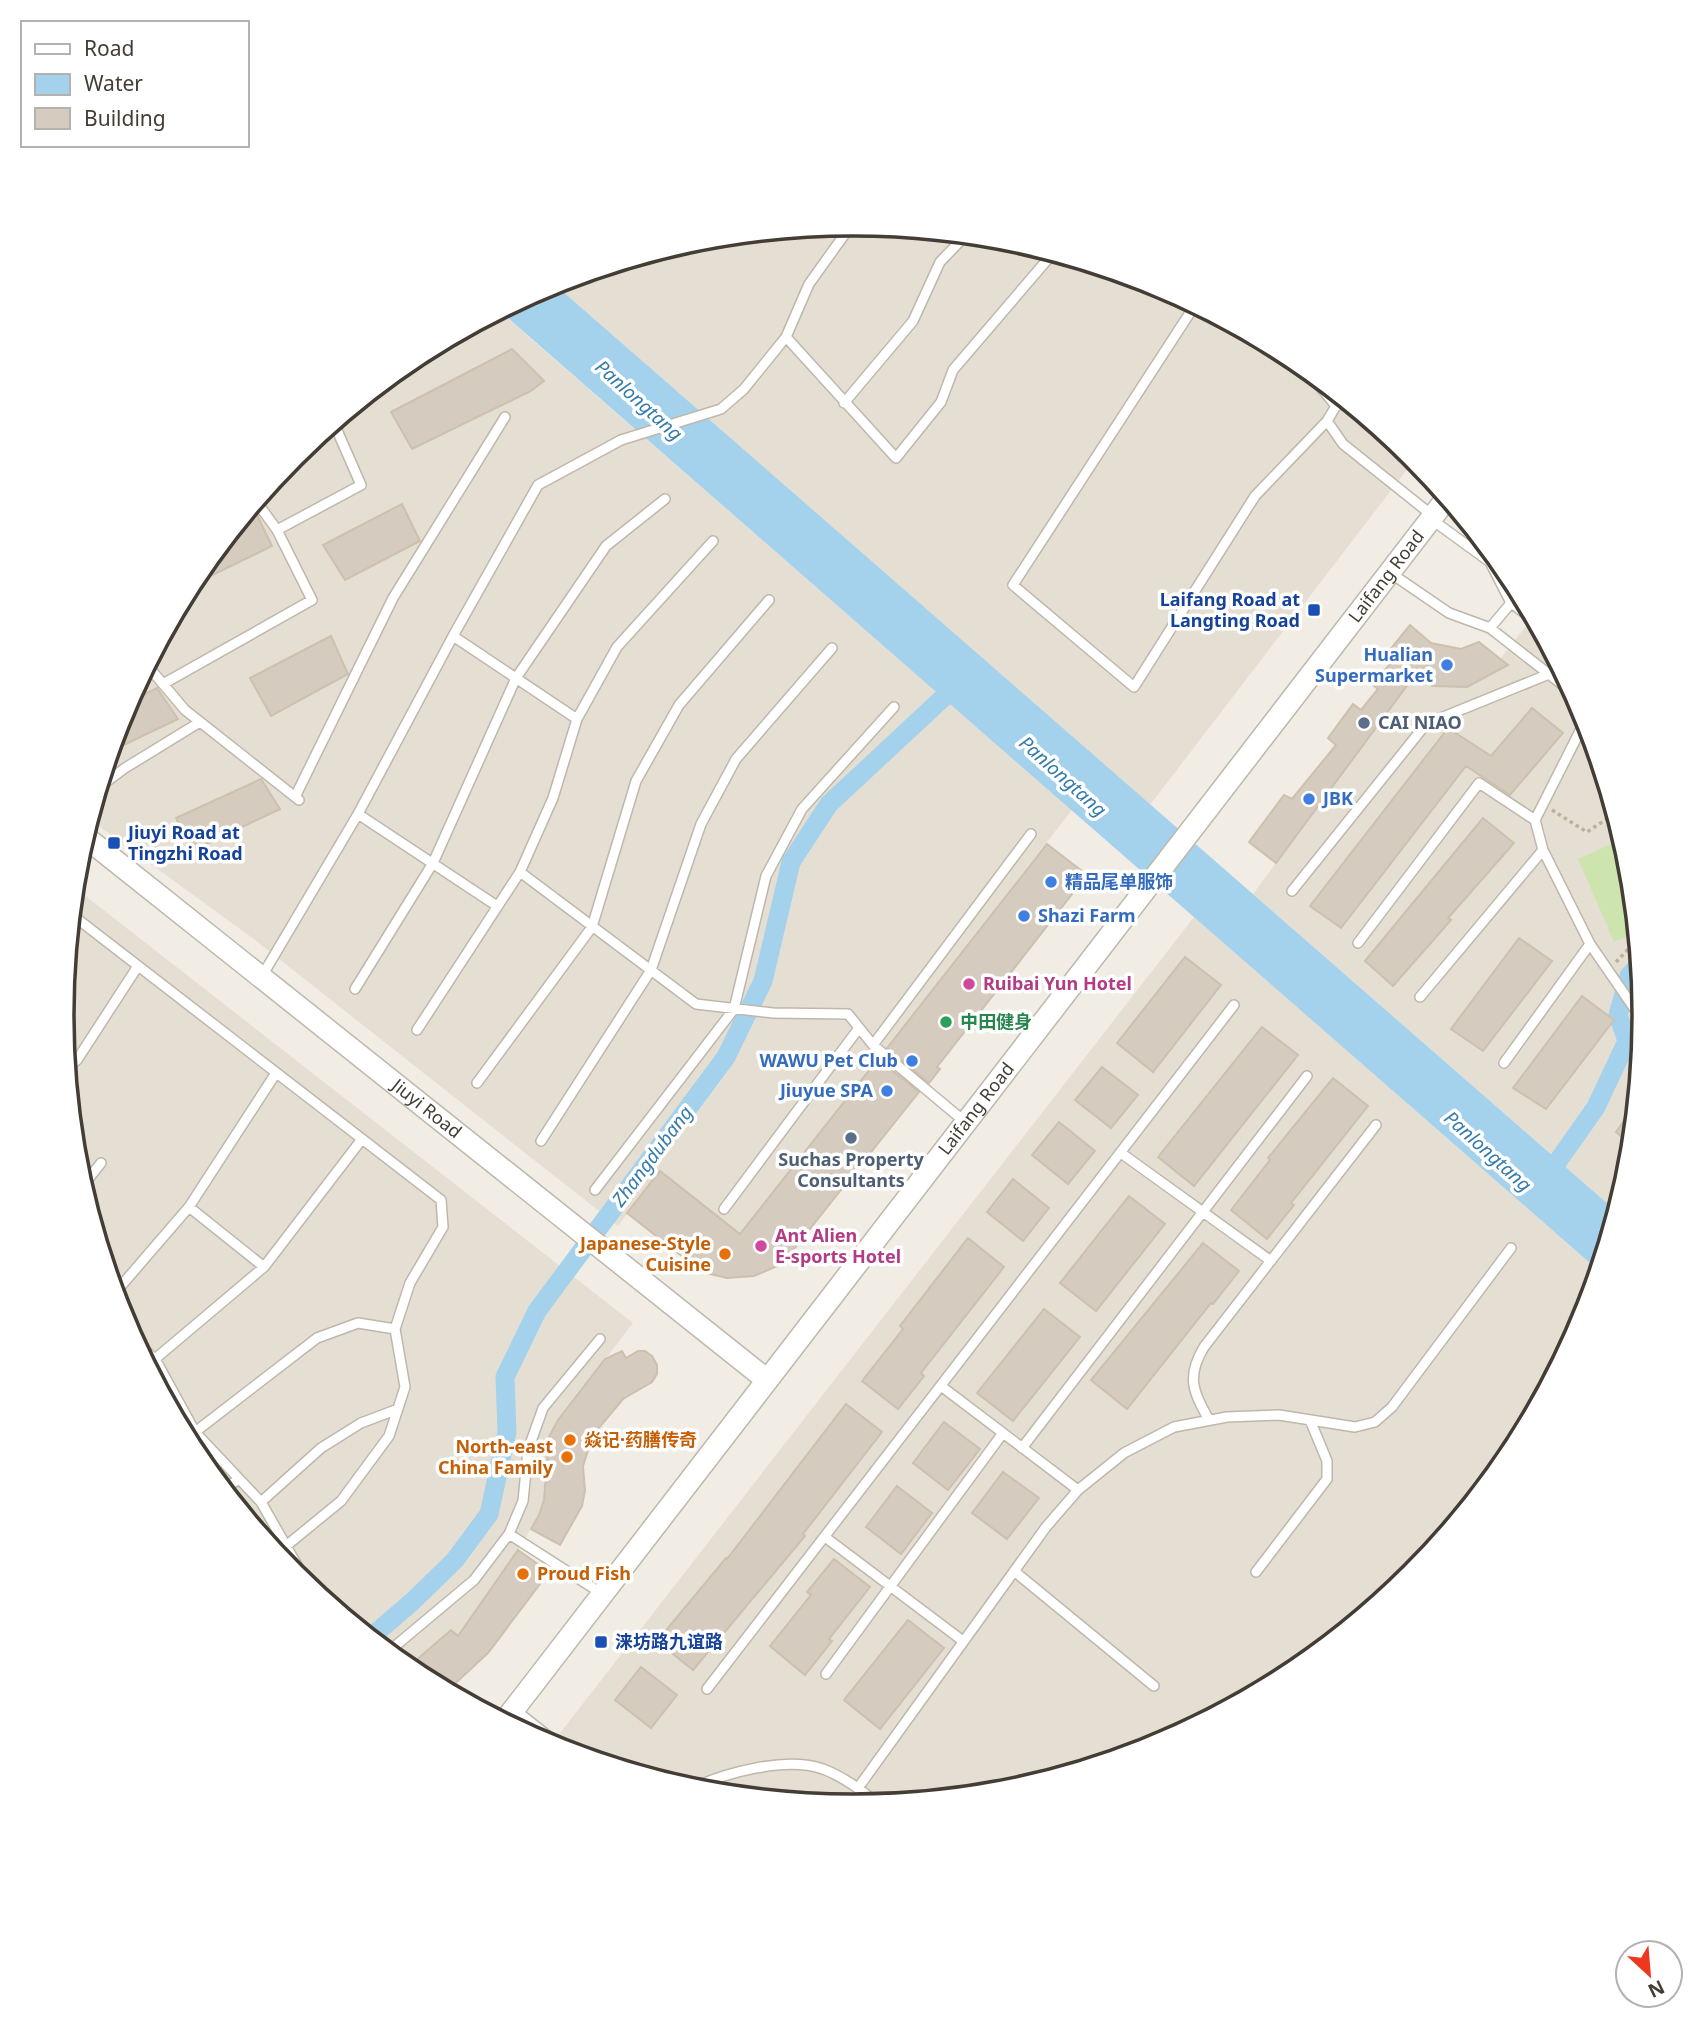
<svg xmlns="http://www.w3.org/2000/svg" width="1705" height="2030" viewBox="0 0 1705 2030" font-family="'Noto Sans','Noto Sans SC',sans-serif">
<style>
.residential{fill:#e5dfd3}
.green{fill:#cee4af}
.water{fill:#a4d1ec}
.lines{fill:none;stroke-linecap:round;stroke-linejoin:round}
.canal{stroke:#a4d1ec;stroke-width:19}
.building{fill:#d5cbbe;stroke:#cdc0af;stroke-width:2}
.service-casing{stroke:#bfb7ab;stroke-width:12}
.tertiary-casing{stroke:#bfb7ab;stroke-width:24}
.path{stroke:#bdb09a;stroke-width:3.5;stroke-dasharray:3.5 3.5;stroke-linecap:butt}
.service{stroke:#fff;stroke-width:9}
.tertiary{stroke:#fff;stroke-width:21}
.transit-dot{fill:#1a4fb4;stroke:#fff;stroke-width:2.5}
.shop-dot{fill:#3f7fe0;stroke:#fff;stroke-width:2.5}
.service-dot{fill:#5c6f8a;stroke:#fff;stroke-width:2.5}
.hotel-dot{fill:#d1479c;stroke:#fff;stroke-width:2.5}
.leisure-dot{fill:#2e9e5b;stroke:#fff;stroke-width:2.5}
.food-dot{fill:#e8710a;stroke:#fff;stroke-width:2.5}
.labels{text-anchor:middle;stroke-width:7;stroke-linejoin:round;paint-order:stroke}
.street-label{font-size:18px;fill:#433d35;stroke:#fff}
.transit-label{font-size:18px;font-weight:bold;fill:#164399;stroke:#fff;text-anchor:start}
.shop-label{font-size:18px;font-weight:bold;fill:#366cbe;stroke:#fff;text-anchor:end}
.service-label{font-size:18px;font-weight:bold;fill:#4e5e75;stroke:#fff;text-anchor:start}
.hotel-label{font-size:18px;font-weight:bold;fill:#b23c85;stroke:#fff;text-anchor:start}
.leisure-label{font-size:18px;font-weight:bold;fill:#27864d;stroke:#fff;text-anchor:start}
.food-label{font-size:18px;font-weight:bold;fill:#c56008;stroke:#fff;text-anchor:end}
.water-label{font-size:19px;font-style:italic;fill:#347ca9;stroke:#fff}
.rim{fill:none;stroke:#433d35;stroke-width:3.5}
</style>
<rect width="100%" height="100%" fill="#f1ede5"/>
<path class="residential" d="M853 224 1007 239 1156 284 1292 357 1415 459 1150 805 553 283 699 239Z
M499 311 1072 810 740 1234 660 1171 618 1226 251 937 89 819 122 712 195 575 293 455 413 357Z
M1533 617 1584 713 1629 861 1644 1015 1628 1170 1616 1211 1253 894 1412 679 1433 686 1467 687 1500 659Z
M74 887 633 1323 558 1420 549 1437 544 1500 539 1515 518 1550 458 1636 450 1630 407 1668 293 1574 194 1454 121 1317 76 1169 61 1015Z
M1194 917 1598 1270 1583 1318 1510 1455 1412 1575 1292 1673 1155 1746 1006 1791 852 1806 698 1791 550 1746Z"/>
<path class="green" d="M1622 839 1629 861 1636 933 1614 942 1578 859Z"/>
<path class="water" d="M553 283 1616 1211 1598 1270 500 311Z"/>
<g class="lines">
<path class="canal" d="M1544 1181 1596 1107 1627 1041 1618 1015 1629 976 1639 965
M370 1638 413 1601 455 1560 489 1514 507 1432 505 1377 537 1311 726 1057 763 981 791 862 829 804 959 683"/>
</g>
<path class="building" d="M512 349 544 381 531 391 412 449 391 412Z
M402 504 420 541 345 580 323 545Z
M256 513 272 546 188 587 195 575 238 523Z
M1410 625 1431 643 1461 649 1479 642 1508 665 1467 687 1433 686 1412 679 1276 863 1249 842 1284 795 1292 799 1336 745 1328 738 1353 704 1361 710 1378 689 1373 685 1396 656 1389 651Z
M331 636 348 674 271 716 250 678Z
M157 688 178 719 109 752 126 703Z
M1532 708 1563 733 1510 795 1466 766 1341 928 1310 906 1448 728 1491 756Z
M261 779 280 809 192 851 176 818Z
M1483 818 1514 843 1448 918 1451 920 1393 986 1365 961Z
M1047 844 1087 875 937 1067 940 1069 929 1083 887 1048Z
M1519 938 1552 961 1483 1051 1451 1029Z
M1185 957 1221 985 1153 1072 1117 1043Z
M1582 996 1614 1020 1546 1109 1513 1088Z
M1262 1027 1298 1055 1194 1186 1158 1157Z
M878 1059 919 1092 782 1264 754 1276 727 1278 702 1272 627 1213 660 1171 740 1234Z
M1102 1067 1138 1095 1111 1128 1075 1100Z
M1333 1078 1368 1106 1291 1203 1294 1205 1267 1239 1231 1210 1270 1160 1268 1158Z
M1635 1105 1631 1144 1616 1132Z
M1059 1122 1095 1151 1068 1184 1032 1155Z
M1013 1179 1049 1208 1023 1241 987 1212Z
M1129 1196 1165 1224 1096 1311 1060 1283Z
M968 1238 1004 1267 921 1373 924 1376 898 1409 862 1381 903 1329 900 1326Z
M1203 1243 1239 1271 1213 1304 1211 1303 1127 1409 1091 1380Z
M1044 1309 1080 1337 1013 1421 977 1393Z
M622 1351 626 1358 638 1351H645L652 1356 657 1365V1374L652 1382 623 1399 593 1435 583 1466 585 1491 582 1506 560 1545 531 1529 539 1515 544 1500 549 1437 558 1420 605 1359Z
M846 1404 882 1432 803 1534 805 1536 693 1670 657 1641 726 1558 727 1559Z
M944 1422 980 1449 948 1490 913 1463Z
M1003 1472 1039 1498 1007 1539 972 1513Z
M897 1486 932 1513 901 1554 866 1527Z
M518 1550 549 1572 488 1653 447 1691 407 1668 451 1630 458 1636Z
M834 1559 870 1587 829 1639 832 1641 805 1675 770 1646 811 1595 807 1592Z
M908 1620 944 1648 880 1729 844 1700Z
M641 1667 677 1695 651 1728 615 1700Z"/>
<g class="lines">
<defs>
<path id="service" d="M589 278 594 271
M1195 305 1013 585 1134 687 1255 496 1327 421
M786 337 896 458 941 402 953 370 1053 253
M411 359 430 348
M1305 368 1336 406
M1347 402 1336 406 1327 421 1343 444 1433 516
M844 403 913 321 940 262 966 235
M256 501 277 530 361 485 336 428 341 416
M1431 519 1490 562 1511 603 1534 620
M1389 572 1449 613 1490 628 1573 693
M1490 628 1511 603
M453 636 577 719
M147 665 185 710 299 800
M163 684 312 600 277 530
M1586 719 1535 820 1543 850 1590 944 1643 1021
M98 788 125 768 200 722
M295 797 393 598 505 417
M358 814 497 906
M520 872 696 1004 773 1013 848 1014 873 1045 965 1122
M1292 891 1426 724 1549 674
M71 914 441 1200 443 1227 410 1283 395 1329 405 1387 389 1436 341 1501 286 1546 275 1552
M1358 943 1479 783 1535 820
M262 976 358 814 453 636 538 485 621 440 721 409 744 389 786 337 809 284 852 224
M355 989 433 863 516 678 606 546 665 499
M1420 997 1543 850
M417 1030 520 872 553 798 577 719 617 647 713 541
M873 1045 1031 834
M1504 1063 1590 944
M66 1068 77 1060 138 966
M477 1083 592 927 636 781 679 705 769 600
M541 1141 651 970 701 824 736 759 832 648
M1121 1153 1271 1261
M82 1187 101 1163
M595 1190 734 1009 766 876 802 809 894 707
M189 1207 264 1267
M724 1209 859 1028
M114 1294 189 1207 276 1073
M135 1342 155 1359 195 1432 261 1502 298 1567 300 1581
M155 1359 264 1267 362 1139
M941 1386 1078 1490
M1209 1420C1193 1391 1186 1377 1204 1347L1376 1125
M184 1434 195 1432 317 1338 358 1323 395 1329
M1022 1448 1307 1076
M223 1489 238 1480
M261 1502 321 1448 361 1423 398 1409
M509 1534 601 1593
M825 1537 963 1641
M1014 1571 1154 1686
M1256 1572 1327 1479V1461L1310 1420
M388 1652 474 1580 509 1534 523 1501 528 1450 543 1408 600 1339
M826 1674 1003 1433
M707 1689 1234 1005
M514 1709 567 1751
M1113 1759 1114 1758
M858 1788 1046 1527 1078 1490 1124 1453 1174 1427 1227 1417 1279 1415 1355 1427 1375 1422 1392 1407 1511 1248
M690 1789C725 1773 785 1756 823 1769 844 1777 861 1790 878 1804"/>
<g id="tertiary">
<path id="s1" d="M84 836 767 1380"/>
<path id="s2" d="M504 1722 1447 498"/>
</g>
</defs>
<use href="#service" class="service-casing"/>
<use href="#tertiary" class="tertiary-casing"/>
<path class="path" d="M1552 810 1587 832 1608 818 1613 811
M1616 962 1636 941"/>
<use href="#service" class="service"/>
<use href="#tertiary" class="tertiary"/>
</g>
<g class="transit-dot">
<rect x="1307" y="603" width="14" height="14" rx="3.5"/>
<rect x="107" y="836" width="14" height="14" rx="3.5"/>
<rect x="594" y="1635" width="14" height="14" rx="3.5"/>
</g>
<g class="shop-dot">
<circle cx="1447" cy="665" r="7"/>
<circle cx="1309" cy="799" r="7"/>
<circle cx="1051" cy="882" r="7"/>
<circle cx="1024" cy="916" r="7"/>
<circle cx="912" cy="1061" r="7"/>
<circle cx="887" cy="1091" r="7"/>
</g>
<g class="service-dot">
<circle cx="1364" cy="723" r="7"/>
<circle cx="851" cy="1138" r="7"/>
</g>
<g class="hotel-dot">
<circle cx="969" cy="984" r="7"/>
<circle cx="761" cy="1246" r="7"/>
</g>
<circle class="leisure-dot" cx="946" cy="1022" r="7"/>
<g class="food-dot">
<circle cx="725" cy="1254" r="7"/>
<circle cx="570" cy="1440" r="7"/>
<circle cx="567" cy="1457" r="7"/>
<circle cx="523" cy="1574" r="7"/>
</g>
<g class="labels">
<g class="street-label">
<text dy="6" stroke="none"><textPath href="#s2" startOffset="1446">Laifang Road</textPath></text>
<text dy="6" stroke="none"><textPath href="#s1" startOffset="438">Jiuyi Road</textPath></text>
<text dy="6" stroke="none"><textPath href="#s2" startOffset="774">Laifang Road</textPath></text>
</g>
<g class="transit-label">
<text x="1300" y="606" text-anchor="end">Laifang Road at<tspan x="1300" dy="21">Langting Road</tspan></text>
<text x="128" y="839">Jiuyi Road at<tspan x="128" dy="21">Tingzhi Road</tspan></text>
<text x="615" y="1648">涞坊路九谊路</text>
</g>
<g class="shop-label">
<text x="1433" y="661">Hualian<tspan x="1433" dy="21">Supermarket</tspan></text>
<text x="1323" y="805" text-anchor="start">JBK</text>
<text x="1065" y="888" text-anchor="start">精品尾单服饰</text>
<text x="1038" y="922" text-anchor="start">Shazi Farm</text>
<text x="898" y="1067">WAWU Pet Club</text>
<text x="873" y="1097">Jiuyue SPA</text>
</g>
<g class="service-label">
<text x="1378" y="729">CAI NIAO</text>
<text x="851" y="1166" text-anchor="middle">Suchas Property<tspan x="851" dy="21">Consultants</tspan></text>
</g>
<g class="hotel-label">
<text x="983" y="990">Ruibai Yun Hotel</text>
<text x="775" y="1242">Ant Alien<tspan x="775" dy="21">E-sports Hotel</tspan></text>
</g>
<g class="leisure-label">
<text x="960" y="1028">中田健身</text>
</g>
<g class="food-label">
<text x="711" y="1250">Japanese-Style<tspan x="711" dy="21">Cuisine</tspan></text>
<text x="584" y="1446" text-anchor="start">焱记·药膳传奇</text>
<text x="553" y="1453">North-east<tspan x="553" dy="21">China Family</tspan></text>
<text x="537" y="1580" text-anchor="start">Proud Fish</text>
</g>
<g class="water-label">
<text transform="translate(639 400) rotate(42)" y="7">Panlongtang</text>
<text transform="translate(1063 776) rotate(42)" y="7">Panlongtang</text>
<text transform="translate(1488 1151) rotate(42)" y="7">Panlongtang</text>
<text transform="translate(652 1156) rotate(-53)" y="7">Zhangdubang</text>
</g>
</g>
<path d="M0 0H1705V2030H0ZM74 1015a779 779 0 1 1 1558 0a779 779 0 1 1-1558 0Z" fill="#fff" fill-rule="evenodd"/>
<path class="rim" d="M74 1015a779 779 0 1 1 1558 0a779 779 0 1 1-1558 0Z"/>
<rect x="21" y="21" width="228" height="126" fill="#ffffff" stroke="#b4b1ae" stroke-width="2"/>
<rect x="35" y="44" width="35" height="10" fill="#ffffff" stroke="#b4b1ae" stroke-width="2"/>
<text x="84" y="56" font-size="21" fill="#433d35">Road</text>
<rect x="35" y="74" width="35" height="21" fill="#a4d1ec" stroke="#b4b1ae" stroke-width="2"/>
<text x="84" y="91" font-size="21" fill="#433d35">Water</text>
<rect x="35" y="108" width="35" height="21" fill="#d5cbbe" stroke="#b4b1ae" stroke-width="2"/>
<text x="84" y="126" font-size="21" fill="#433d35">Building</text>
<g transform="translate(1649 1974) rotate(154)"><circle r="33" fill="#ffffff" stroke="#b4b1ae" stroke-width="2"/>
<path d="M0-5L12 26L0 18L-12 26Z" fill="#ee371f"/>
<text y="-10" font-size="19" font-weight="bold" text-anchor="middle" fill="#433d35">N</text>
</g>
</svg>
